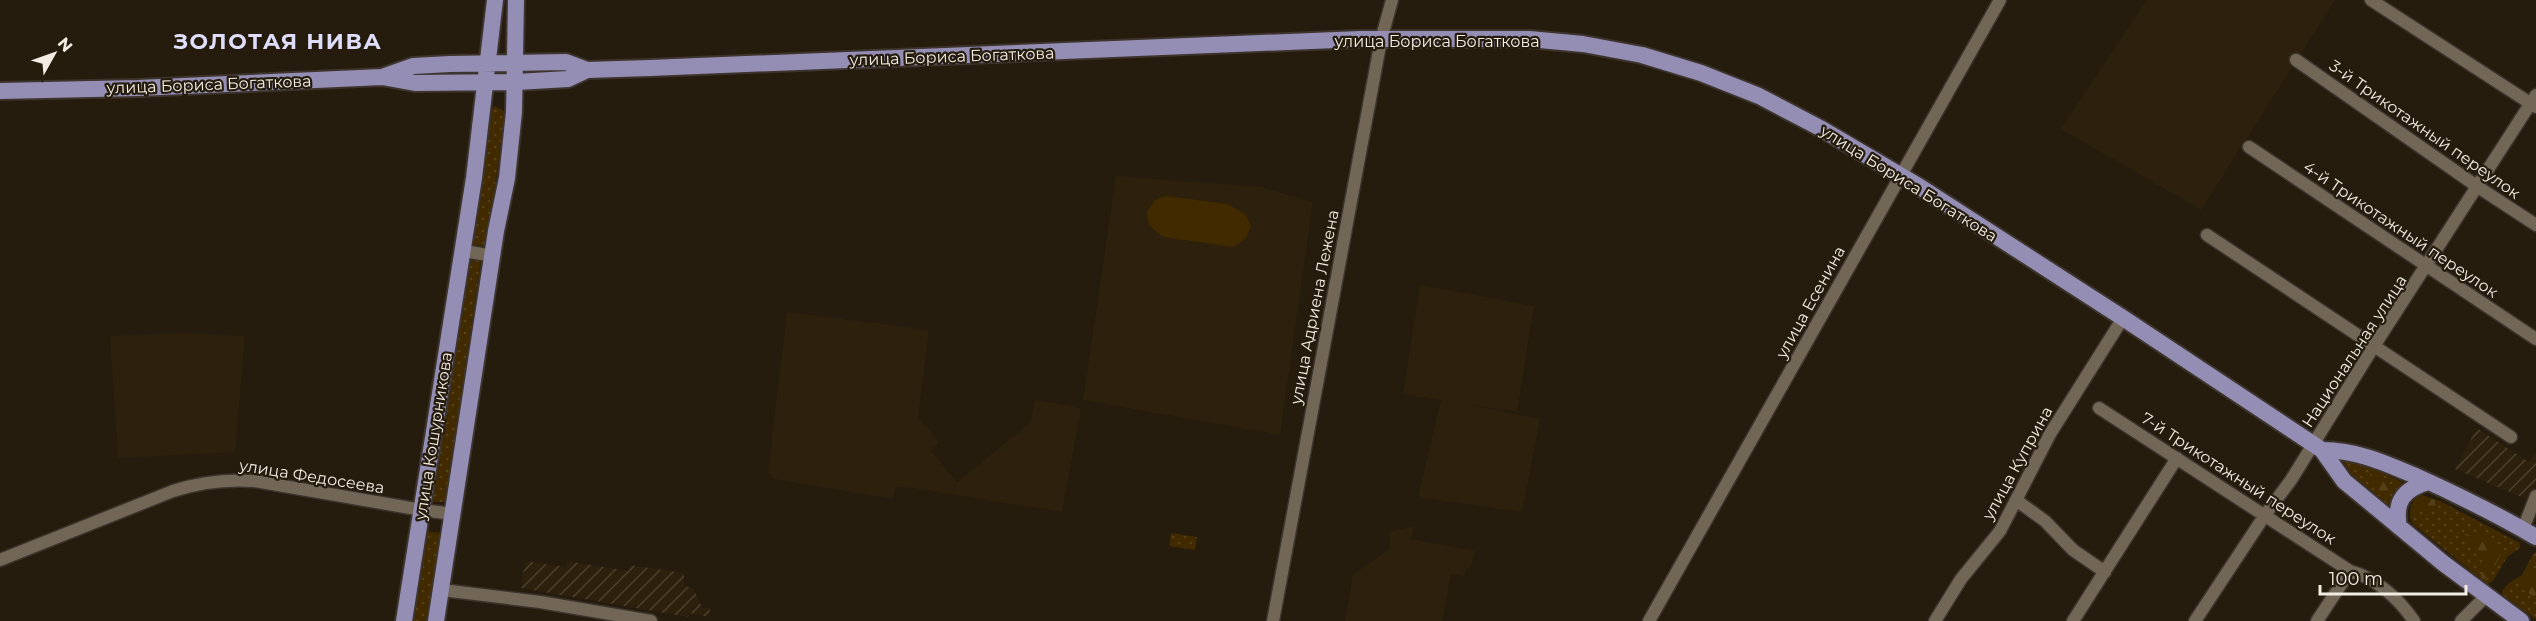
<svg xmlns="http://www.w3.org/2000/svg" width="2536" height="621" viewBox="0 0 2536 621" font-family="Montserrat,sans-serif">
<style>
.built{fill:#2d200c}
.industrial{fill:url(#industrial-furrows)}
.grass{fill:url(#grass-dots)}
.forest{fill:url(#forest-firs)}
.pitch{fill:#412a00}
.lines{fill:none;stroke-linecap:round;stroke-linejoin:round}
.minor-casing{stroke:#3c342d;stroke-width:15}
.major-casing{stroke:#3c342d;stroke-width:20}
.minor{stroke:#726757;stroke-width:12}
.major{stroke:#948eb5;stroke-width:16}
.labels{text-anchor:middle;stroke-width:4.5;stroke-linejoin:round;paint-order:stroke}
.street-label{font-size:16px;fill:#f2ece3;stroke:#251c0e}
.district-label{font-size:22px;font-weight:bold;letter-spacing:1.5px;fill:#dedefb;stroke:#251c0e}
</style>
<defs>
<pattern id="industrial-furrows" width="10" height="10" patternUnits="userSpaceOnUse" patternTransform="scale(1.5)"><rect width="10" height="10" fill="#2d200c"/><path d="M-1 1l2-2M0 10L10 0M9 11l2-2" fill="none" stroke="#4c412f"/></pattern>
<pattern id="grass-dots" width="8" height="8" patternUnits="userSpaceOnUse" patternTransform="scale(1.5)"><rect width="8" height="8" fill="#412a00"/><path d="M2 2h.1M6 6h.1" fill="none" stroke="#543f19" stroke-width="1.8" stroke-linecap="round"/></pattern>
<pattern id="forest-firs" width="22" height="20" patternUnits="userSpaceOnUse" patternTransform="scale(1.5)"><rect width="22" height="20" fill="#412a00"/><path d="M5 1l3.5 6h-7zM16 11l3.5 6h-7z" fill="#543f19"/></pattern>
</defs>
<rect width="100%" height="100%" fill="#251c0e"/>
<path class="built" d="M2147 0H2335L2201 210 2061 129Z
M1116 176 1260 187 1313 202 1280 435 1083 400Z
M1420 285 1534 306 1517 412 1466 404 1540 419 1522 512 1418 497 1441 400 1403 394Z
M787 312 929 330 918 417 939 442 931 451 957 482 1030 423 1035 400 1081 408 1062 512 907 487H895L893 499 774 479 768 472Z
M186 333 245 336 235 452 118 458 110 336Z
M1414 526 1411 539 1475 551 1471 568 1466 569 1464 576 1451 574 1442 621H1345L1353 574 1390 549V531Z"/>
<path class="industrial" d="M2477 428 2529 462 2536 452V485L2526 499 2455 469Z
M525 561 566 567 567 561 629 571 630 565 684 573V586L693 588 702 607 710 608 709 617 689 613 688 617 521 588Z"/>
<path class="grass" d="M495 106 504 111V119L487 247 471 244 490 112Z
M466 258 481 260 445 502H430Z
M2347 458H2352L2402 482 2390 507 2345 469 2344 461Z
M2422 496 2438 500 2520 543V548L2508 556 2492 582 2487 584 2413 524 2410 517 2411 504Z
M424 531 440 533 428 621H411Z
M1171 533 1197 537 1195 550 1169 546Z
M2536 552V619L2503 596 2502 591 2509 583 2522 575 2533 554Z"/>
<path class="forest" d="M2375 469 2379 471 2391 492 2388 500 2384 501 2370 483V474Z
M2420 494 2435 500V506L2417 512 2412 510 2414 495Z
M2482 533 2488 535 2490 541 2498 546 2501 551 2498 560 2488 578 2482 579 2481 574 2487 565V557L2467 543 2465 534 2474 536Z
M2529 568H2536V603L2520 579Z"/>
<path class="pitch" d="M1166 196 1227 204 1245 214 1251 226 1246 238 1234 247 1163 237 1149 225 1147 212 1155 200Z"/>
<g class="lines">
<defs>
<path id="minor" d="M2371 0 2536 107
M2296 60 2478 187 2536 225
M2249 147 2536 339
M2207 235 2511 437
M463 251 494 256
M2099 408 2350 571C2376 578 2399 599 2414 621
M2016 500 2045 521 2073 550 2105 572
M2523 529 2536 496
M0 560 173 491C201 482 226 479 254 481L422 510 453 514
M442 590 540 602 651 621
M1273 621 1381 40 1392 0
M1649 621 2000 0
M1935 621 1961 579 2000 531 2050 434 2123 318
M2073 621 2177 458
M2195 621 2265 515 2291 480 2374 346 2536 95
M2317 621 2350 571
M2461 621 2486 596"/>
<path id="major" d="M382 77 413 66 450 64 566 62 587 70 650 68 1360 39H1529L1583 44 1642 55 1701 73 1759 96 1820 128 1920 187 2123 318 2322 450 2344 481 2443 563 2521 621
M0 91 138 88 382 77 415 83 516 82 568 79 587 70
M2322 450C2357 450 2385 463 2418 477 2458 495 2498 515 2536 537
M2399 527C2394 501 2404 489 2428 482
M404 621 474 178 495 0
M436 621 496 231 507 178 514 112 516 0"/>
</defs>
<use href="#minor" class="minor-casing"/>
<use href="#major" class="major-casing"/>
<use href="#minor" class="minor"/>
<use href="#major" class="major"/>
</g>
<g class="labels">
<g class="street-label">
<text x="1437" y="47">улица Бориса Богаткова</text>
<text transform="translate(952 56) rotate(-2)" y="6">улица Бориса Богаткова</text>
<text transform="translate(209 84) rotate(-2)" y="6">улица Бориса Богаткова</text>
<text transform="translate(2425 129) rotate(35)" y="6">3-й Трикотажный переулок</text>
<text transform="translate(1909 183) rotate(32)" y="6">улица Бориса Богаткова</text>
<text transform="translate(2401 229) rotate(34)" y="6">4-й Трикотажный переулок</text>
<text transform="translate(1810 302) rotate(-61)" y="6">улица Есенина</text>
<text transform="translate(1314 307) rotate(-79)" y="6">улица Адриена Лежена</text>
<text transform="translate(2354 351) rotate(-57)" y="6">Национальная улица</text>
<text transform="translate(433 436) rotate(-81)" y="6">улица Кошурникова</text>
<text transform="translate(2017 463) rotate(-61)" y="6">улица Куприна</text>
<text transform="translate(312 476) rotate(9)" y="6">улица Федосеева</text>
<text transform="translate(2239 478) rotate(33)" y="6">7-й Трикотажный переулок</text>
</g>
<g class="district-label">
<text x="278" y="49">ЗОЛОТАЯ НИВА</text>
</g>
</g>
<g transform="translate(54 54) rotate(50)" stroke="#251c0e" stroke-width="4.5" paint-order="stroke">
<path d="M0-4.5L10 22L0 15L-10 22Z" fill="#f2ece3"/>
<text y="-9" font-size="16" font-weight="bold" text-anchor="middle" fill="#f2ece3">N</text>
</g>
<path d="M2320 585v9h146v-9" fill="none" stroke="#f2ece3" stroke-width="3"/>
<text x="2329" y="585" font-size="18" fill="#f2ece3" stroke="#251c0e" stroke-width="4.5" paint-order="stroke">100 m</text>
</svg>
